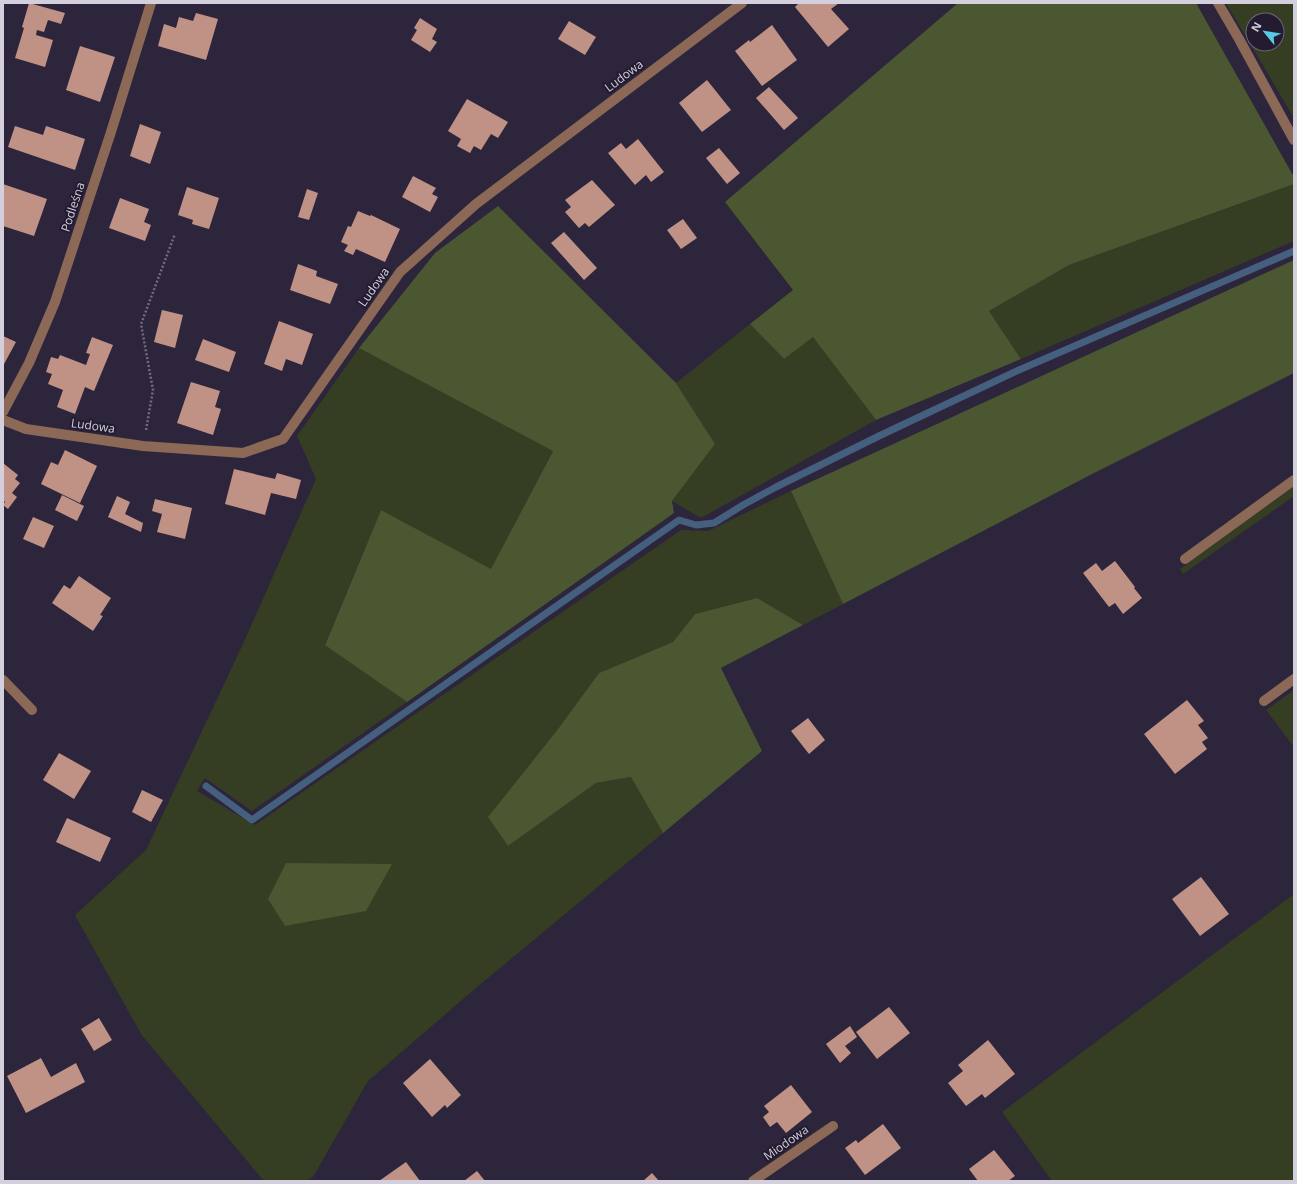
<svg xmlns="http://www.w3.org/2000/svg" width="1297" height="1184" viewBox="0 0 1297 1184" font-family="'Open Sans',sans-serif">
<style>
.green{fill:#353e22;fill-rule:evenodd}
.forest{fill:#4a5731}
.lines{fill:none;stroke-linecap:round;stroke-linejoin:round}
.stream{stroke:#455f7e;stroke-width:7}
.building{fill:#c09286}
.path{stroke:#726c7f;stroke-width:2.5;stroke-dasharray:2 2;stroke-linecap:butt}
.minor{stroke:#8c6857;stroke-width:10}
.labels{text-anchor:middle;stroke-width:4;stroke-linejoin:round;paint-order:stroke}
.street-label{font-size:12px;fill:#d3cfdd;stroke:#231c30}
</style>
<rect width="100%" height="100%" fill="#2d253b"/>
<path class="green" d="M1226 3H1294V118ZM1253 20H1277V44H1253Z
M1294 184V241L1021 359 989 311 1069 265Z
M750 324 784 359 813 336 876 420 701 518 672 501 715 444 676 383Z
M359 348 553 450 491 570 381 510 325 644 407 702 252 811 205 778 197 791 255 825 681 530 708 531 791 491 843 604 803 625 757 598 695 614 673 642 599 673 555 733 508 846 596 783 631 777 663 833 477 987 368 1081 313 1177 305 1181H264L141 1034 75 915 146 850 242 646 316 479 297 436Z
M1294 486V496L1183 574 1180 569Z
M1294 690V747L1266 710Z
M1294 894V1181H1052L1002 1112Z"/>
<path class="forest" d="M958 3H1196L1294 177V184L1069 265 989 311 1021 359 876 420 813 337 784 359 750 324 793 290 725 202Z
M498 206 676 383 715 444 672 501 674 513 407 702 325 645 381 510 491 569 553 451 359 348 435 253Z
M1294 260V373L1096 472 843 604 791 491Z
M757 598 803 625 721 668 762 751 663 833 631 777 596 783 508 846 488 817 555 733 599 673 673 642 695 614Z
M286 863 392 864 366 911 285 926 268 899Z"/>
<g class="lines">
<path class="stream" d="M206 786 252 820 679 520 696 525 714 523 743 505 776 487 881 435 1019 370 1294 251"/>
</g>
<path class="building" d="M29 3 65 13 61 24 48 20 44 32 37 30 36 35 53 40 45 67 15 58 24 28 22 27Z
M799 3H839L831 9 849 29 828 47 795 7Z
M196 13 218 19 206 60 158 46 164 24 176 28 179 17 193 21Z
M420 18 437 29 432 39 437 42 430 52 411 40 417 30 414 28Z
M569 21 596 37 585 55 558 39Z
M772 25 797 60 762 86 735 51 749 40 750 42Z
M80 46 115 57 100 102 66 90Z
M707 80 731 110 702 132 679 103Z
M769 87 798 118 784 130 756 98Z
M467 99 508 122 498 138 491 134 481 150 474 146 470 153 457 146 461 139 448 131Z
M140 124 161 132 150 164 130 156Z
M15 126 43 135 46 126 85 139 75 170 8 147Z
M638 139 664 172 651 182 646 175 635 185 608 153 621 143 626 149Z
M719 148 740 173 727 184 706 158Z
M413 176 436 188 432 194 438 197 430 212 402 197Z
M592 180 615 205 589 227 585 223 579 228 565 212 571 207 565 200Z
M3 184 47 199 34 236 3 226Z
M187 187 219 198 209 229 192 224 193 220 178 215Z
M307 189 318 193 309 220 298 217Z
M120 198 149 209 144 222 151 225 145 241 109 228Z
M358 211 370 216 371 215 400 229 385 262 356 249 353 255 344 251 348 245 341 242 348 226 351 227Z
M683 219 697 238 681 249 667 230Z
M564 232 597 268 584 280 551 243Z
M298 264 317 271 316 276 338 284 330 304 290 290Z
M162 310 183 315 175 348 154 342Z
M279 321 313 334 302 365 286 359 282 371 264 364Z
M3 336 16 342 3 366Z
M92 337 113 345 94 391 85 387 75 414 57 407 63 390 48 384 52 374 46 372 51 357 58 359 60 355 86 365 90 354 86 353Z
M203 339 236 352 229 372 195 360Z
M191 382 220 391 215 407 221 409 213 435 177 423Z
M65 450 97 466 80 503 41 484 51 462 58 465Z
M3 463 18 475 15 479 20 483 12 493 17 497 8 509 3 505 5 502 3 500Z
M234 469 275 479 277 473 301 480 296 499 271 493 265 515 225 504Z
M62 495 84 506 77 521 55 510Z
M117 496 130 502 125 514 143 523 141 532 108 517Z
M155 499 192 508 185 539 157 532 162 514 152 511Z
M33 517 54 526 44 548 23 539Z
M1115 561 1135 587 1134 588 1142 598 1123 614 1115 603 1109 607 1083 573 1096 563 1102 571Z
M79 576 111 598 100 615 103 616 93 631 52 603 64 585 70 589Z
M1187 700 1204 721 1198 725 1208 738 1202 742 1207 749 1175 774 1144 734Z
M808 718 825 740 809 754 791 731Z
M59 753 91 771 74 799 43 780Z
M142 790 163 800 151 822 132 812Z
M67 818 111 838 100 862 56 842Z
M1201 877 1229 914 1200 936 1172 899Z
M889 1007 910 1033 877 1059 856 1032Z
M99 1018 112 1040 94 1051 81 1029Z
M850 1026 857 1037 845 1046 851 1053 840 1063 826 1044Z
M988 1040 1015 1074 985 1098 982 1094 966 1106 948 1083 963 1071 958 1065Z
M41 1058 51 1077 76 1063 85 1082 26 1113 7 1076Z
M430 1059 461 1095 447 1108 445 1105 432 1117 403 1083Z
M791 1085 812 1112 786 1133 777 1122 770 1127 763 1117 769 1112 764 1106Z
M883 1124 901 1148 865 1175 845 1148 856 1140 858 1143Z
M994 1150 1015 1176 1008 1181H978L969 1169Z
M406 1162 420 1181H379Z
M477 1171 485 1181H464Z
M652 1173 659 1181H643Z"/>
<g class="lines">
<path class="path" d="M146 430 153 390 141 324 175 234"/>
<path class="minor" d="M1218 3 1239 39 1294 140
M3 412 29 363 55 302 111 132 151 3
M3 420 26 429 143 446 243 453 283 439 400 272 476 204 742 3
M1185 559 1294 480
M3 680 32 710
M1264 701 1294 679
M753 1181 833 1126"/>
</g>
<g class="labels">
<g class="street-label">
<text transform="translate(624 76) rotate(-37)" y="4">Ludowa</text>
<text transform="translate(73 207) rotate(-72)" y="4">Podleśna</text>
<text transform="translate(374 287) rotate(-55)" y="4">Ludowa</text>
<text transform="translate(93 426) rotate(8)" y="4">Ludowa</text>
<text transform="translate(786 1143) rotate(-35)" y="4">Miodowa</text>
</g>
</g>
<rect width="1297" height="1184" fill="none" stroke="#d3cfdd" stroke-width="8"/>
<g transform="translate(1265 32) rotate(300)"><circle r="19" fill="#231c30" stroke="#696475"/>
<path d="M0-3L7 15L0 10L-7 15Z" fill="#57c9e3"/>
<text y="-6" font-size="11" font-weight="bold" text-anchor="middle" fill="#d3cfdd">N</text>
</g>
</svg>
